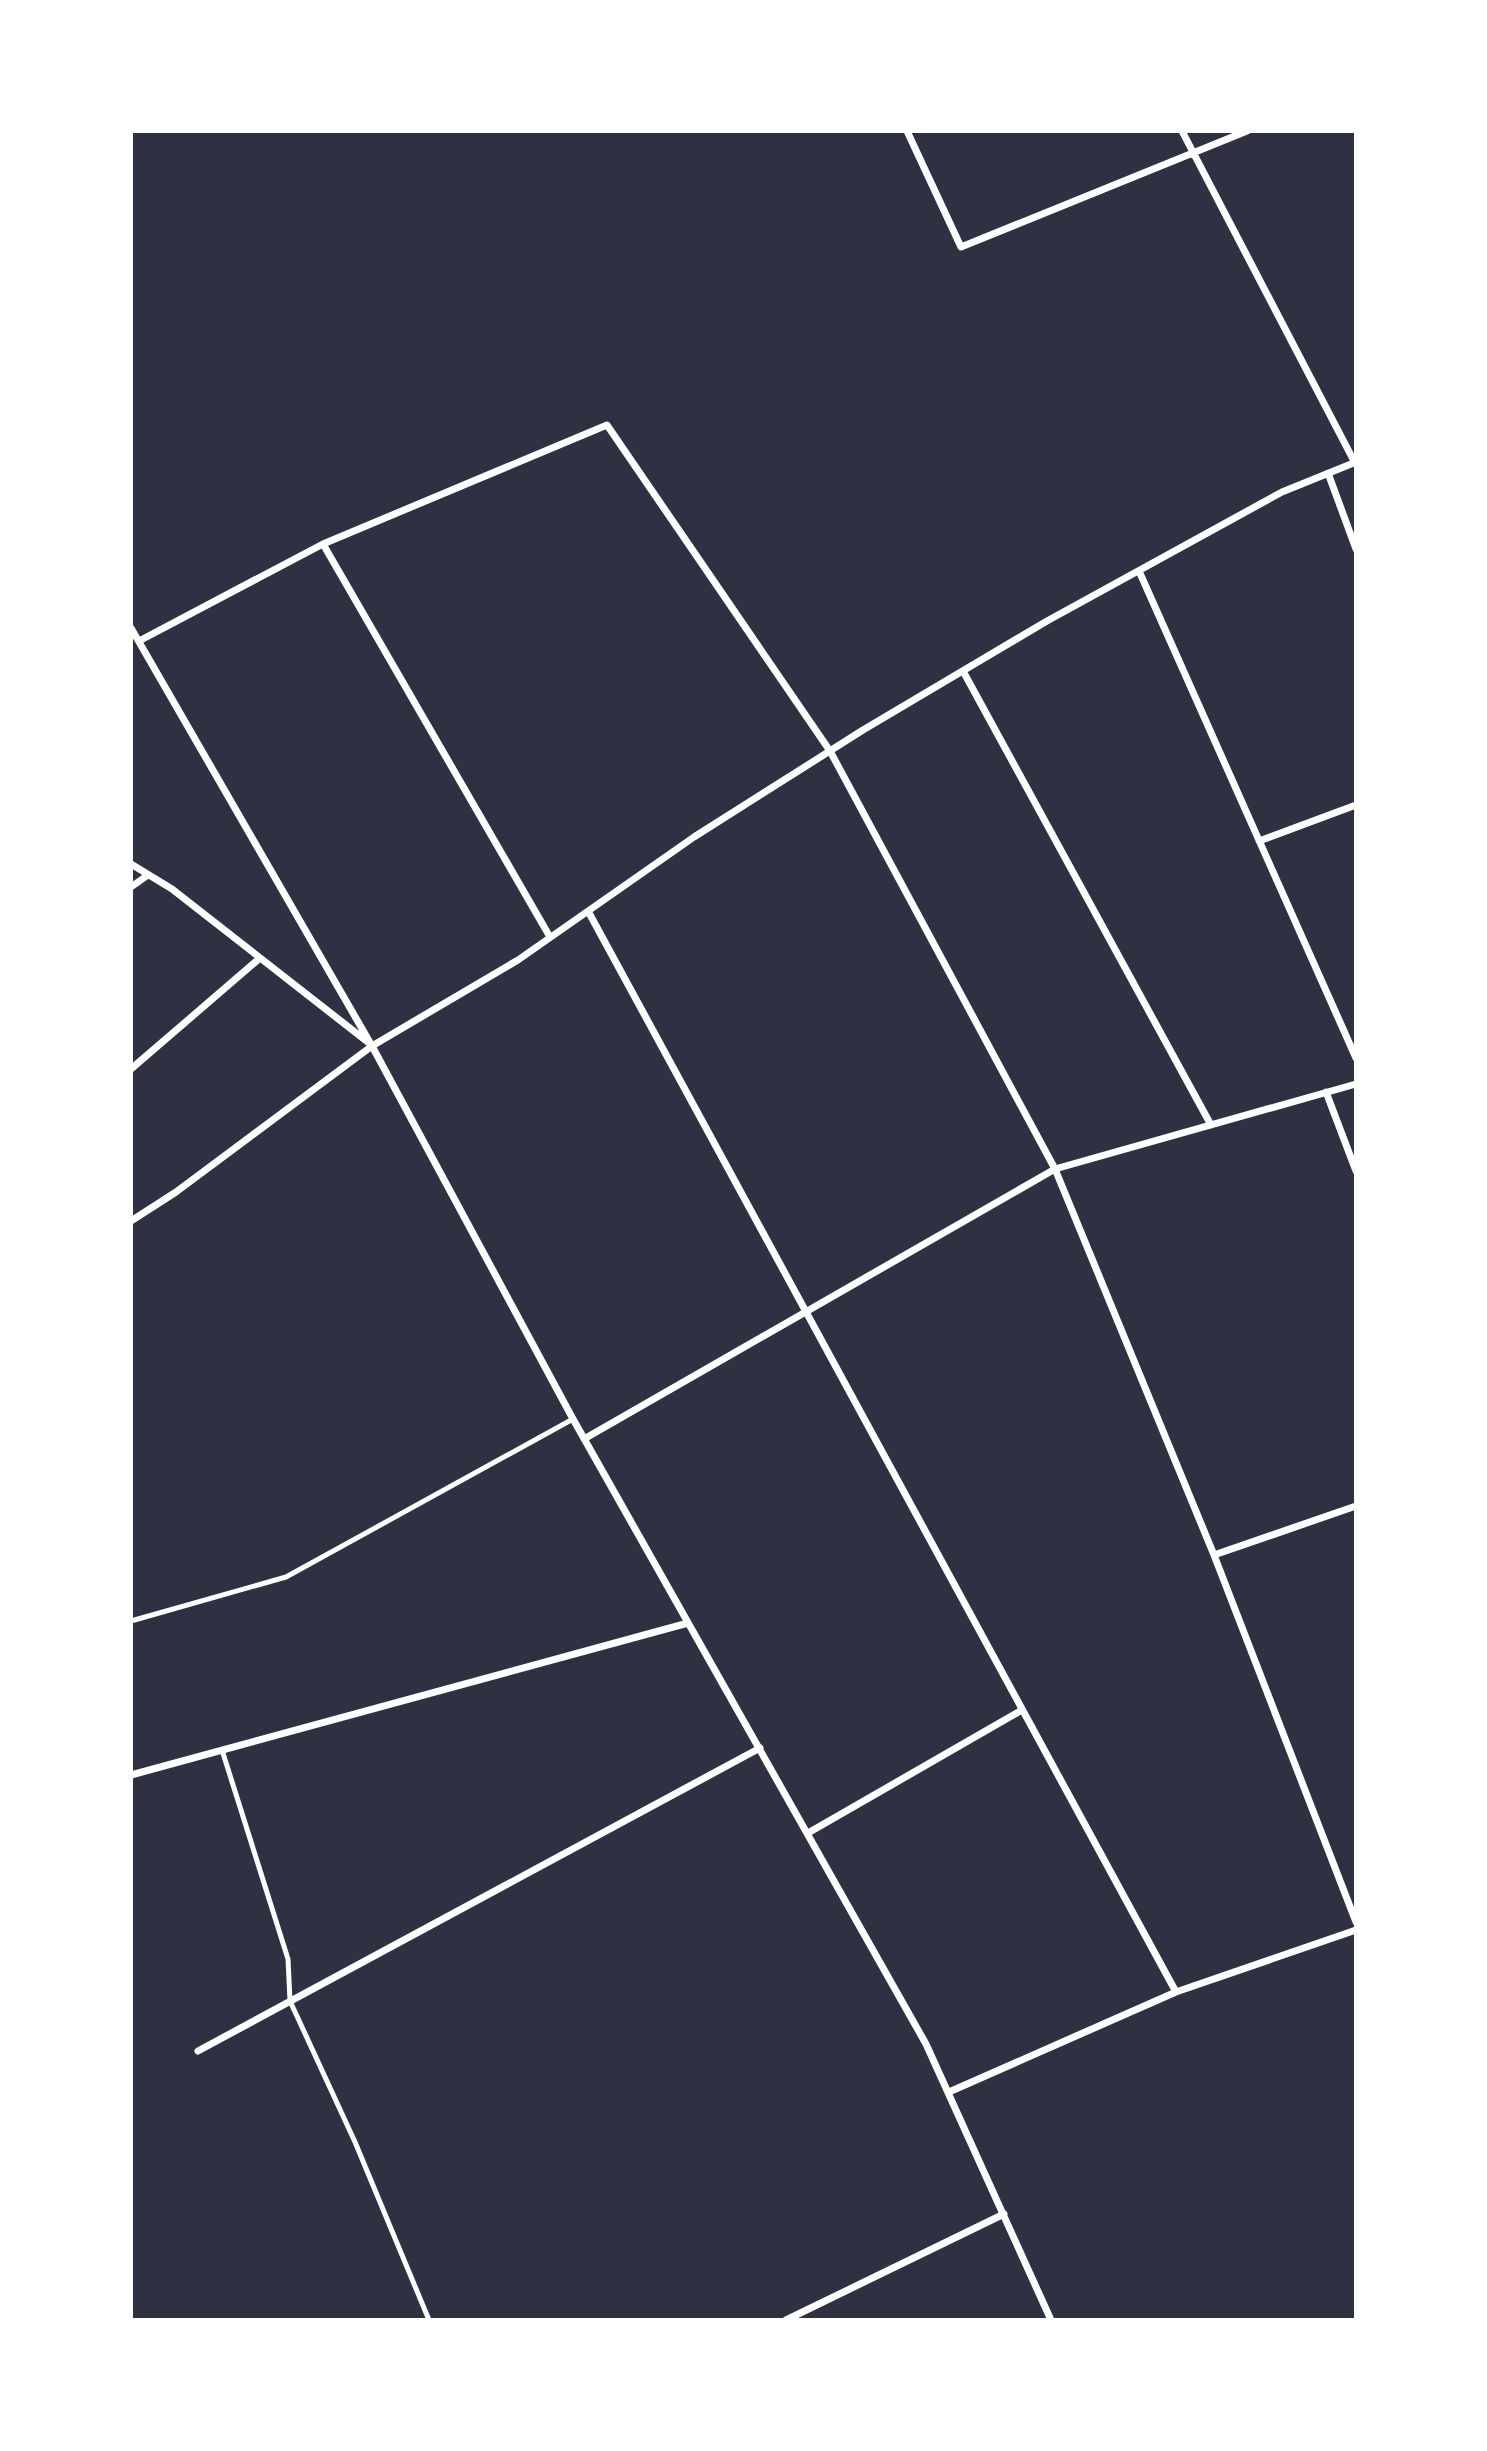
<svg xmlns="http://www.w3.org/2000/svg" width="1487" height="2451" viewBox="0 0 1487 2451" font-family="'IBM Plex Sans',sans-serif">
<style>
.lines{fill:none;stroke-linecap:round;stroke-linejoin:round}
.service{stroke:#fff;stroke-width:5}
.minor{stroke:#fff;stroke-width:7}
</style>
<rect width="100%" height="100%" fill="#2d3142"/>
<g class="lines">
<path class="service" d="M131 1621 286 1577 573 1419
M222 1750 288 1959 290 2001 355 2142 429 2320"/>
<path class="minor" d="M907 131 961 247 1247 131
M1182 131 1355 463
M1328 473 1356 549
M323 544 550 937
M1139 571 1356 1058
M131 628 372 1046
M139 641 323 544 607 425 830 751 1055 1169 1214 1555 1356 1922
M963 671 1211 1125
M1259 841 1356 805
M131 864 172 889 369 1043
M131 887 148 875
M588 911 1176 1992
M131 1069 260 958
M1326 1092 1356 1171
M131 1221 176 1192 372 1046
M584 1439 1055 1169 1356 1084
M1214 1555 1356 1506
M131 1775 688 1623
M808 1833 1022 1710
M198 2051 760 1748
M949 2092 1176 1992 1356 1930
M786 2320 1004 2214
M1051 2320 926 2044 573 1419 372 1046 518 960 694 837 863 730 1047 621 1282 492 1356 462"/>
</g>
<rect width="1487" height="2451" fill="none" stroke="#ffffff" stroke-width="266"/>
</svg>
